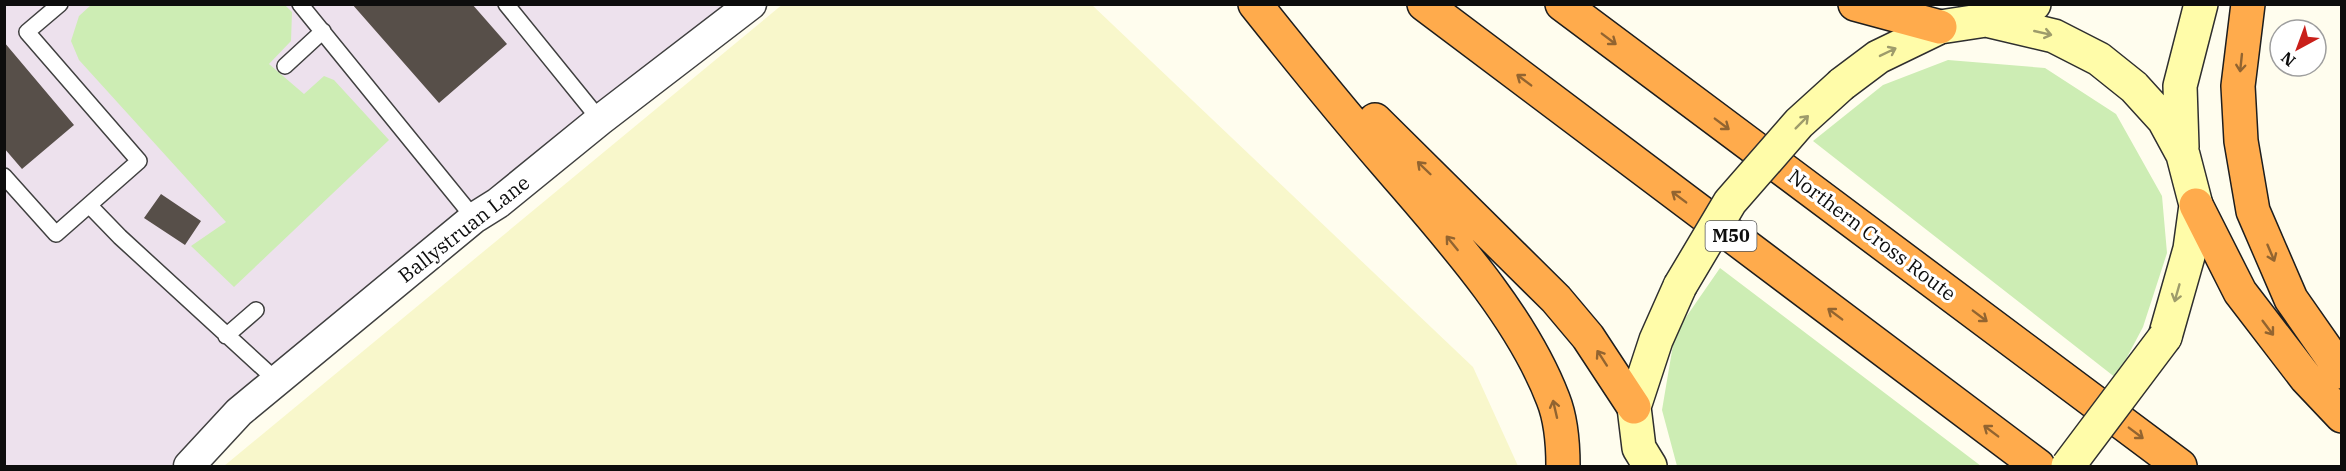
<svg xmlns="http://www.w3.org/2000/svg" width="2346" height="471" viewBox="0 0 2346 471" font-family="'IBM Plex Serif',serif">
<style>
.industrial{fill:#ede1ed}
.farmland{fill:#f8f7cb}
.green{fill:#cdedb4}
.building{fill:#574f49}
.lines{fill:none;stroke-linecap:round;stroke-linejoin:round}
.lane-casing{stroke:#404040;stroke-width:18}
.street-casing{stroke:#404040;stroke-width:33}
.secondary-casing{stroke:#2f2f2f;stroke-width:36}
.highway-casing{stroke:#1e1e1e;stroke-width:36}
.lane{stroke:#fff;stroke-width:15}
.street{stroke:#fff;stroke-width:30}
.secondary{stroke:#fffca9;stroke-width:33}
.highway{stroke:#ffab4c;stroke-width:33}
.secondary-bridge-casing{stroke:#2f2f2f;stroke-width:36;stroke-linecap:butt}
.secondary-bridge{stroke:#fffca9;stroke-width:33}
.oneway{stroke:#9e9c6b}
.oneway2{stroke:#926430}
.labels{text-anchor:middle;stroke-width:6;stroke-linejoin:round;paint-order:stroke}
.shield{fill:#fff;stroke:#565656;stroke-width:1.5}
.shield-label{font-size:18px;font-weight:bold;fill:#0d0d0d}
.street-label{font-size:20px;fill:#0d0d0d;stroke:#fff}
</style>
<rect width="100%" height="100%" fill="#fffdee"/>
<path class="industrial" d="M4 5H751L189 466H5Z"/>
<path class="farmland" d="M783 4 1092 5 1473 367 1518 466H224Z"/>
<path class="green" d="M91 5H285L292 12 291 41 269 64 304 94 324 76 334 80 389 140 234 287 191 246 226 222 79 60 71 41 79 16Z
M1948 60 2045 68 2116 114 2162 196 2167 253 2143 327 2116 378 1813 141 1883 85Z
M1720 268 1981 466H1677L1662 410 1675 333Z"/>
<path class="building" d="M352 4H472L507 44 439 103Z
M4 42 74 125 22 169 4 148Z
M161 194 201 221 185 245 144 218Z"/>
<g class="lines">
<defs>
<path id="lane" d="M60 4 27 32 139 161 89 205
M300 4 474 218
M506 4 600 120
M285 66 323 31
M4 176 56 234 89 205 120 237 277 381
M226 336 256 310"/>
<path id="street" d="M189 466 239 412 474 218 498 203 600 120 751 4"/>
<path id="secondary" d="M1987 20 2034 4
M1842 84 1878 57 1940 27 1986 20 2054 36 2099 59 2134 87 2164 120 2183 155 2196 205 2190 249 2165 337
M2182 147 2180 86 2201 4
M1650 466 1639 448 1634 407 1656 340 1680 286"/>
<path id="highway" d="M1255 4C1298 58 1341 111 1385 162 1445 232 1520 313 1553 399 1561 419 1563 445 1563 466
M1424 4 2038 466
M1562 4 2180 466
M1855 4 1940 27
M2248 4 2238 86 2241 141 2253 211 2291 299 2342 372
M1375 120 1556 299 1588 337 1634 407
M2196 205 2240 292 2306 378 2342 416"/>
</defs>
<use href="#lane" class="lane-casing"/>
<use href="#street" class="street-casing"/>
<use href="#secondary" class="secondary-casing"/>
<use href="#highway" class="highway-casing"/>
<use href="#lane" class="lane"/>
<use href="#street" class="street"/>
<use href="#secondary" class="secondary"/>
<use href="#highway" class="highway"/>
<defs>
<path id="secondary-bridge" d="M1680 286 1730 202 1799 123 1842 84
M2068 466 2165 337"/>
</defs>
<use href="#secondary-bridge" class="secondary-bridge-casing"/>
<use href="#secondary-bridge" class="secondary-bridge"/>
</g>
<defs><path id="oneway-shaft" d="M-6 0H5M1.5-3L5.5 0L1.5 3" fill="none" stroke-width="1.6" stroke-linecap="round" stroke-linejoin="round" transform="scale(1.5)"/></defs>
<g class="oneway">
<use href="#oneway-shaft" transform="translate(2043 33) rotate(13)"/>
<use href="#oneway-shaft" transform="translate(1888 52) rotate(-26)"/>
<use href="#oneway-shaft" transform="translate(1802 122) rotate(-45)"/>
<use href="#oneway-shaft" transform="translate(2177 293) rotate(106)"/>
</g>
<g class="oneway2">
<use href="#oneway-shaft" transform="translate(1609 39) rotate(37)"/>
<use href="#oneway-shaft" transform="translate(2241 63) rotate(96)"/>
<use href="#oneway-shaft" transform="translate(1524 80) rotate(-143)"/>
<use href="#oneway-shaft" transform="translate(1722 124) rotate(37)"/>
<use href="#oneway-shaft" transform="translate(1424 168) rotate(-136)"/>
<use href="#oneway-shaft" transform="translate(1679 197) rotate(-143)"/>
<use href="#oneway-shaft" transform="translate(1452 243) rotate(-129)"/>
<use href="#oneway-shaft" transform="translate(2271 253) rotate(67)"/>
<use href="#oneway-shaft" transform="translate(1835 314) rotate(-143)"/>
<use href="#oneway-shaft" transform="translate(1980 316) rotate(37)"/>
<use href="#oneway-shaft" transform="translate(2268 328) rotate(53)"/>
<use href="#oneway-shaft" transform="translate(1602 358) rotate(-123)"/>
<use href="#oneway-shaft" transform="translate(1555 409) rotate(-103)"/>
<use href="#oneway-shaft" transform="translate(1991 431) rotate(-143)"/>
<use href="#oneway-shaft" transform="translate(2136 433) rotate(37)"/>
</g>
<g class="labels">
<rect class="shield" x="1705.5" y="221" width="51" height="30" rx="4.5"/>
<g class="shield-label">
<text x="1731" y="242">M50</text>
</g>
<g class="street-label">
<text transform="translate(464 229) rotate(-38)" y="7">Ballystruan Lane</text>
<text transform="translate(1872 235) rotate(37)" y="7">Northern Cross Route</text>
</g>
</g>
<rect width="2346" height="471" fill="none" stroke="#0d0d0d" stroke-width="12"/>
<g transform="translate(2298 48) rotate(221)"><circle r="28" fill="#ffffff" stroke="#9e9e9e" stroke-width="1.5"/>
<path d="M0-4.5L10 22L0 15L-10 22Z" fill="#c91f1a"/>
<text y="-9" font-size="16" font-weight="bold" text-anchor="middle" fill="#0d0d0d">N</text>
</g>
</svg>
